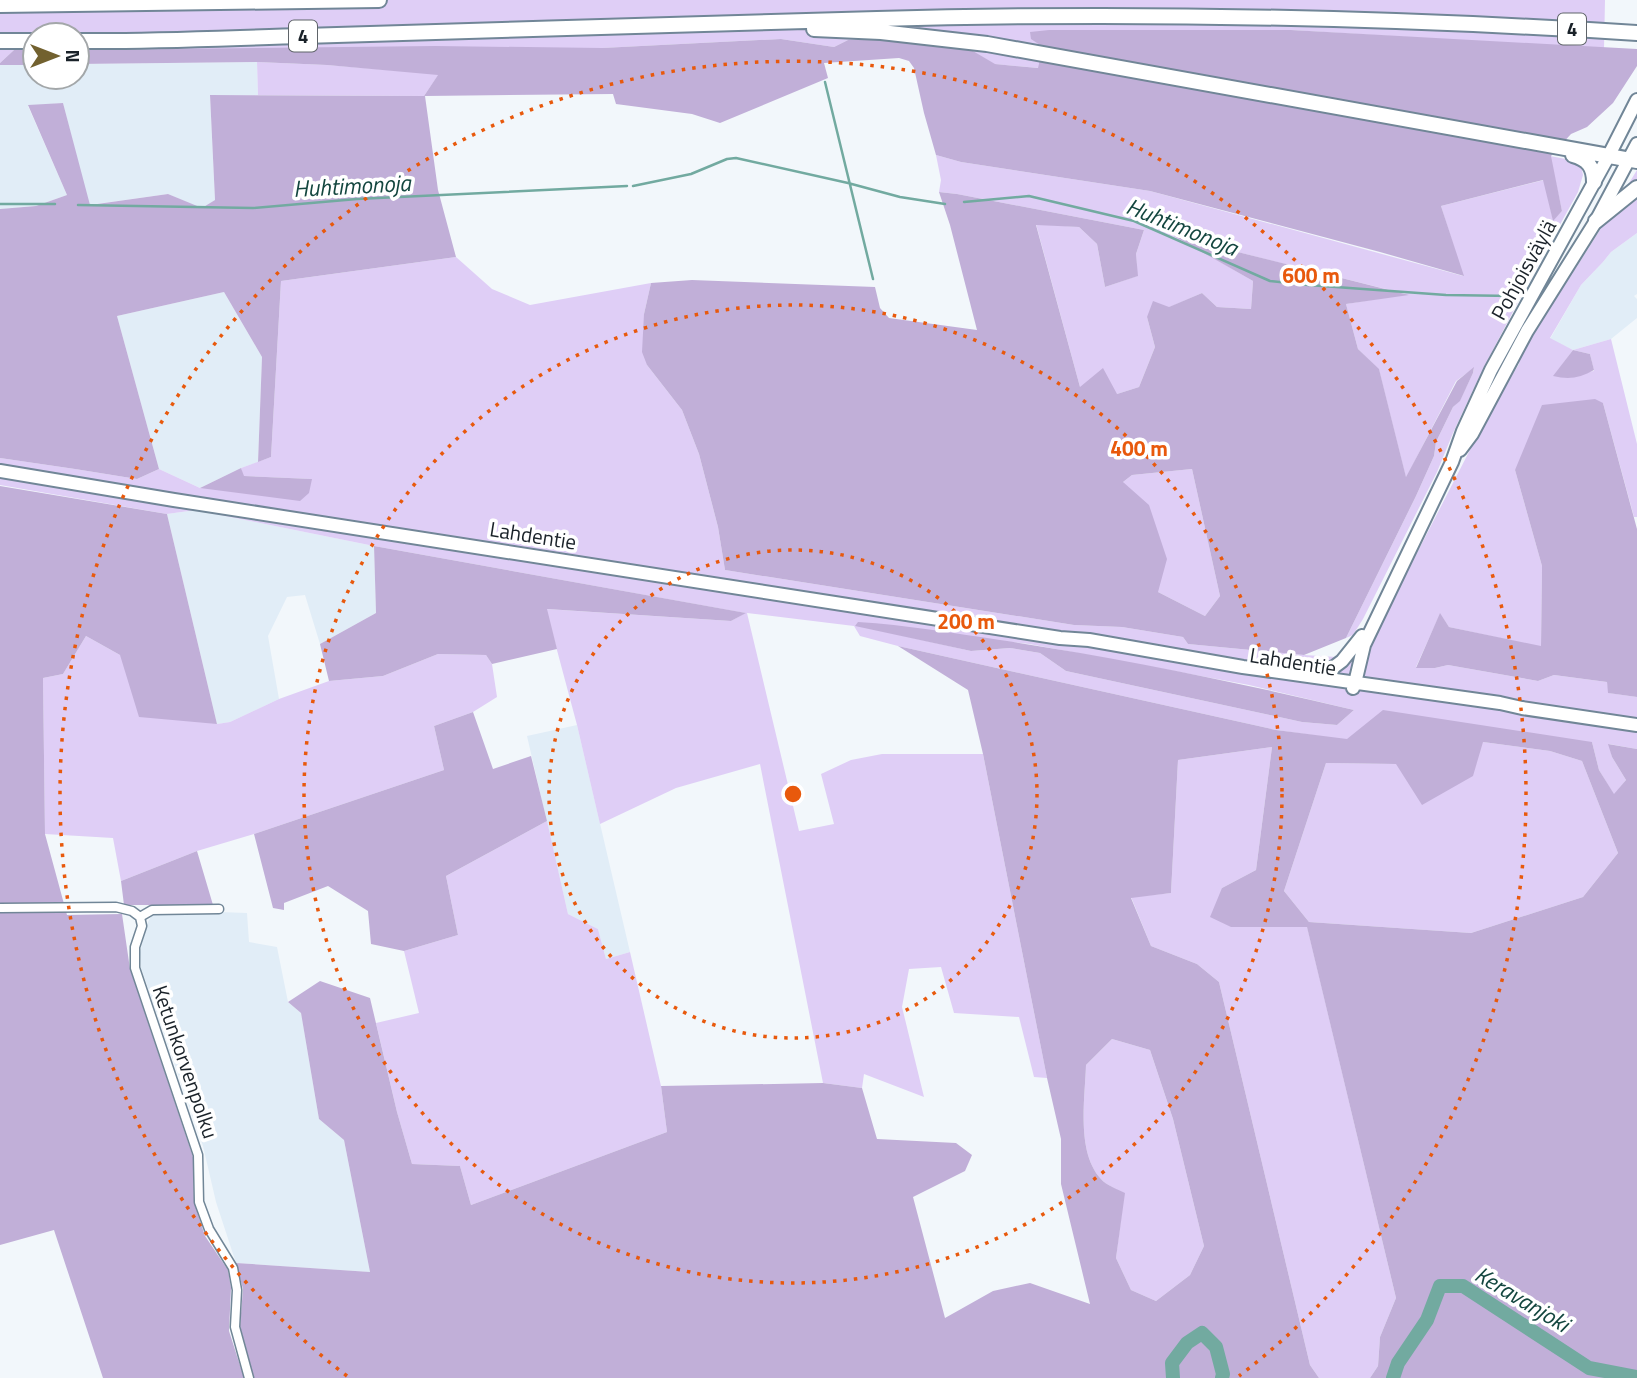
<svg xmlns="http://www.w3.org/2000/svg" width="1637" height="1378" viewBox="0 0 1637 1378" font-family="'Titillium Web',sans-serif">
<style>
.built{fill:#e1edf7}
.green{fill:#dfcef6;fill-rule:evenodd}
.forest{fill:#c1afd8;fill-rule:evenodd}
.lines{fill:none;stroke-linecap:round;stroke-linejoin:round}
.stream{stroke:#72aaa0;stroke-width:2.5}
.river{stroke:#72aaa0;stroke-width:14}
.street-casing{stroke:#718697;stroke-width:11}
.secondary-casing{stroke:#718697;stroke-width:16}
.highway-casing{stroke:#718697;stroke-width:18}
.street{stroke:#fff;stroke-width:8}
.secondary{stroke:#fff;stroke-width:12}
.highway{stroke:#fff;stroke-width:14}
.ring{fill:none;stroke:#e8590c;stroke-width:3.5;stroke-dasharray:3.5 7}
.labels{text-anchor:middle;stroke-width:7;stroke-linejoin:round;paint-order:stroke}
.shield{fill:#fff;stroke:#5f6469;stroke-width:2}
.shield-label{font-size:19px;font-weight:bold;fill:#1a2229}
.street-label{font-size:21px;fill:#1a2229;stroke:#fff}
.water-label{font-size:23px;font-style:italic;fill:#13463f;stroke:#fff}
.centre{fill:#e8590c;stroke:#fff;stroke-width:3.5}
.ring-label{font-size:21px;text-anchor:middle;font-weight:bold;fill:#e8590c;stroke:#fff;stroke-width:7;stroke-linejoin:round;paint-order:stroke}
</style>
<rect width="100%" height="100%" fill="#f2f7fb"/>
<path class="built" d="M257 62 258 95H210L215 200 202 209 168 194 89 205 63 103 28 106 67 195 36 206 0 209V65H35V77H77V64Z
M1637 233V294L1634 296 1637 299V318L1611 339 1573 350 1550 339 1581 285 1603 262 1611 252Z
M224 292 262 357 258 462 241 468 200 488 159 469 117 316Z
M196 510 374 546 376 613 320 644 305 595 287 597 268 636 279 699 230 722 217 724 167 514Z
M577 725 630 952 606 959 598 929 568 914 527 736Z
M219 912 247 913 249 942 277 947 288 1002 301 1013 319 1119 344 1140 370 1272 236 1263 216 1202 203 1146 141 968 140 952 147 924 153 913Z"/>
<path class="green" d="M0 0H1605L1604 49 1291 30 1043 47 1039 68 994 64 968 48 848 40 834 47 781 39 602 48 77 50V35H35V50H14L0 63Z
M257 62 327 65 439 74 424 96 258 95Z
M936 155 961 162 1150 191 1463 276 1441 206 1544 180 1553 220 1562 211 1550 156 1576 161 1581 166 1583 175 1578 192 1530 279 1483 369 1453 433 1437 472 1363 619 1353 635 1346 638 1416 496 1434 456 1436 442 1453 407 1460 400 1473 373 1474 368 1456 381 1406 478 1379 370 1358 349 1346 304 1406 294 1177 237 1253 281 1251 309 1217 307 1202 293 1147 317 1155 347 1139 387 1117 394 1080 387 1036 224 1079 227 1097 244 1105 287 1137 276 1136 254 1144 230 957 194 939 192 941 180Z
M1637 170V233L1611 252 1603 262 1581 285 1550 338 1573 350 1611 339 1637 444V517H1634L1603 403 1515 470 1542 566 1541 647 1449 627 1440 614 1416 667 1435 668 1448 665 1538 681 1554 675 1607 682 1609 693 1637 697V749L1609 744 1612 757 1626 780 1614 795 1599 770 1592 742 1347 740 1276 730 898 646 860 636 854 626 747 613 799 831 834 824 821 774 851 760 882 754H983L1047 1078 1034 1077 1019 1017 954 1013 941 967 909 969 902 1007 924 1097 864 1074 862 1088 823 1083 760 764 676 788 600 824 577 725 546 609 731 621 745 613 374 546 196 510 167 514 0 485V458L75 469 137 479 159 469 200 488 312 479 243 476 241 468 271 457 281 281 456 257 492 289 530 305 651 283 644 314 647 365 682 410 699 454 718 527 725 570 1074 625 1122 627 1183 637 1188 644 1304 655 1369 659V653L1380 625 1491 409 1519 364 1520 355C1559 293 1600 232 1637 170ZM1573 350 1590 354 1594 371 1554 376ZM855 625 1029 644 1249 685 1354 710 1337 725 1302 722 1066 671 1040 653 1010 648 971 651Z
M1192 469 1220 596 1205 616 1158 592 1123 482 1132 475Z
M86 636 120 655 217 724 230 722 279 699 329 681 383 676 438 654 486 655 492 664 497 697 473 712 434 726 444 770 254 834 197 851 121 881 113 838 45 834 43 678 63 674Z
M1483 742 1550 751 1582 761 1618 853 1583 897 1471 933 1309 922 1284 891 1326 763 1396 764Z
M1272 747 1256 870 1222 888 1231 927 1307 926 1396 1298 1380 1337 1378 1366 1370 1378H1319L1310 1365 1219 982 1197 964 1151 946 1131 897 1171 893 1178 760Z
M547 821 568 914 598 929 606 959 630 952 661 1086 667 1132 471 1205 460 1166 412 1164 397 1112 376 1023 419 1013 404 951 458 935 446 876Z
M1112 1039 1150 1050 1173 1119 1204 1246 1190 1275 1156 1301 1131 1290 1116 1258 1124 1194C1117 1189 1106 1185 1101 1179 1076 1152 1085 1099 1086 1065Z"/>
<path class="forest" d="M1049 30H1291L1637 49V66L1613 103 1587 127 1571 134 1551 156 1562 211 1553 221 1543 180 1441 206 1464 276 1380 252 1150 191 961 162 936 155 924 113 914 68 909 61 899 58 824 63 828 78 720 123 692 114 616 104 613 94 425 96 438 190 456 257 281 281 271 457 258 462 262 357 224 292 117 316 159 469 137 479 75 469 0 458V209L36 206 67 195 28 105 63 103 90 205 168 194 202 208 215 200 210 95 424 96 438 75 327 65 257 62 77 64V50L435 46 602 48 781 39 834 47 848 40H909L968 48 995 64 1038 68 1043 47 1031 39 1030 32Z
M14 50H35V65H0V63Z
M939 192 957 194 1144 230 1136 254 1138 276 1105 287 1097 244 1079 227 1036 225 1080 387 1103 368 1117 394 1139 387 1155 347 1147 317 1153 301 1169 307 1202 293 1217 307 1251 309 1253 281 1174 236 1409 295 1346 304 1358 349 1379 369 1406 477 1457 381 1474 367 1473 373 1460 401 1453 407 1436 442 1434 456 1416 496 1346 638 1304 655 1188 644 1183 637 1122 627 1074 625 725 570 718 527 699 454 682 410 647 365 642 352 644 314 651 283 692 280 875 287 880 308 889 318 977 330 950 225ZM1192 469 1220 596 1205 616 1158 592 1167 559 1149 505 1123 482 1132 475Z
M1573 350 1590 354 1594 370C1580 378 1569 380 1553 376Z
M1595 399 1603 403 1637 529V697L1608 693 1607 682 1554 675 1538 681 1448 665 1435 668H1416L1440 613 1449 627 1541 646 1542 566 1515 470 1542 405Z
M241 468 244 476 312 479 309 493 300 501 200 488Z
M0 486 167 514 217 724 139 717 120 655 86 636 63 674 43 678 45 834 67 915 122 914 130 969 193 1157 194 1202 205 1236 228 1270 231 1288 229 1331 244 1378H103L54 1230 0 1245Z
M374 546 746 613 731 621 547 609 557 649 492 664 486 655 438 654 383 676 329 681 320 644 376 613Z
M858 622C906 625 953 633 1000 640 1119 658 1237 682 1354 710L1337 725 1302 722 1066 671 1040 653 1010 648 971 651 855 626Z
M898 646 1276 730 1347 739 1383 710 1592 742 1599 770 1614 794 1626 780 1612 757 1608 744 1637 749V1378H1370L1378 1366 1380 1337 1396 1298 1307 927H1231L1210 917 1222 888 1256 870 1272 747 1178 760 1171 893 1131 898 1151 946 1197 964 1219 982 1310 1365 1319 1378H254L240 1326 243 1289 236 1263 370 1272 344 1140 319 1119 301 1013 288 1002 320 981 370 998 397 1112 412 1164 460 1166 471 1205 667 1132 661 1086 823 1083 862 1088 877 1139 956 1143 972 1155 965 1171 913 1197 945 1318 993 1291 1030 1283 1090 1304 1061 1184V1139L1047 1078 983 754 968 690ZM1483 742 1550 751 1582 761 1618 853 1583 897 1471 933 1309 922 1284 891 1326 763 1396 764 1422 805 1473 776ZM1112 1039 1150 1050 1173 1119 1204 1246 1190 1275 1156 1301 1131 1290 1116 1258 1125 1193C1117 1189 1106 1185 1101 1179 1076 1152 1085 1099 1086 1065Z
M473 712 493 769 531 756 547 821 446 876 458 935 404 951 371 944 368 911 328 886 284 903V910L273 908 254 834 444 770 434 726Z
M197 851 213 905H124L121 881Z"/>
<g class="lines">
<path class="stream" d="M825 82 873 279
M633 186 691 174 727 159 736 158 848 183 900 197 945 204
M964 202 1029 196 1134 221 1270 281 1308 285 1446 295 1513 296
M0 204H55
M78 205 253 208 357 199 627 186"/>
<path class="river" d="M1173 1378 1172 1363 1187 1343 1202 1333 1216 1347 1223 1374 1222 1378
M1393 1378 1398 1363 1427 1320 1440 1286H1463L1589 1368 1637 1377"/>
<defs>
<path id="street" d="M0 908 116 907 132 911 140 917
M140 917 142 926 135 947V968L198 1155 199 1202 209 1229 233 1268 237 1290 235 1327 249 1378
M140 917 152 910 219 909"/>
<path id="secondary" d="M1460 450 1472 434 1527 331 1596 221 1637 144
M0 471 174 500 1060 638 1089 640 1243 667 1500 703 1522 708 1637 725
M1313 675 1334 667 1342 661 1362 636
M1353 688 1355 683 1364 645 1452 462 1463 431 1491 370 1608 157 1637 100"/>
<path id="highway" d="M0 5 379 0
M814 29 881 32 987 44 1637 161
M0 41H35
M77 41C153 42 229 38 304 36 495 31 686 23 877 19 1130 12 1384 17 1637 33
M1573 155C1588 159 1594 167 1594 182
M1596 221 1637 188"/>
</defs>
<use href="#street" class="street-casing"/>
<use href="#secondary" class="secondary-casing"/>
<use href="#highway" class="highway-casing"/>
<use href="#street" class="street"/>
<use href="#secondary" class="secondary"/>
<use href="#highway" class="highway"/>
</g>
<g class="ring">
<circle cx="793" cy="794" r="244"/>
<circle cx="793" cy="794" r="489"/>
<path d="M347 1376A733 733 0 1 1 1239 1376"/>
</g>
<g class="labels">
<g class="shield">
<rect x="1558" y="13.5" width="28" height="31" rx="5"/>
<rect x="289" y="20.5" width="28" height="31" rx="5"/>
</g>
<g class="shield-label">
<text x="1572" y="36">4</text>
<text x="303" y="43">4</text>
</g>
<g class="street-label">
<text transform="translate(1524 270) rotate(-61)" y="7">Pohjoisväylä</text>
<text transform="translate(533 536) rotate(9)" y="7">Lahdentie</text>
<text transform="translate(1293 662) rotate(9)" y="7">Lahdentie</text>
<text transform="translate(185 1062) rotate(71)" y="7">Ketunkorvenpolku</text>
</g>
<g class="water-label">
<text transform="translate(352 186) rotate(-3)" y="8">Huhtimonoja</text>
<text transform="translate(1182 227) rotate(22)" y="8">Huhtimonoja</text>
<text transform="translate(1522 1299) rotate(31)" y="8">Keravanjoki</text>
</g>
</g>
<circle cx="793" cy="794" r="10" class="centre"/>
<g class="ring-label">
<text x="1311" y="283">600 m</text>
<text x="1139" y="456">400 m</text>
<text x="966" y="629">200 m</text>
</g>
<g transform="translate(56 56) rotate(90)"><circle r="33" fill="#ffffff" stroke="#a3a7a9" stroke-width="2"/>
<path d="M0-5L12 26L0 18L-12 26Z" fill="#72612f"/>
<text y="-10" font-size="19" font-weight="bold" text-anchor="middle" fill="#1a2229">N</text>
</g>
</svg>
